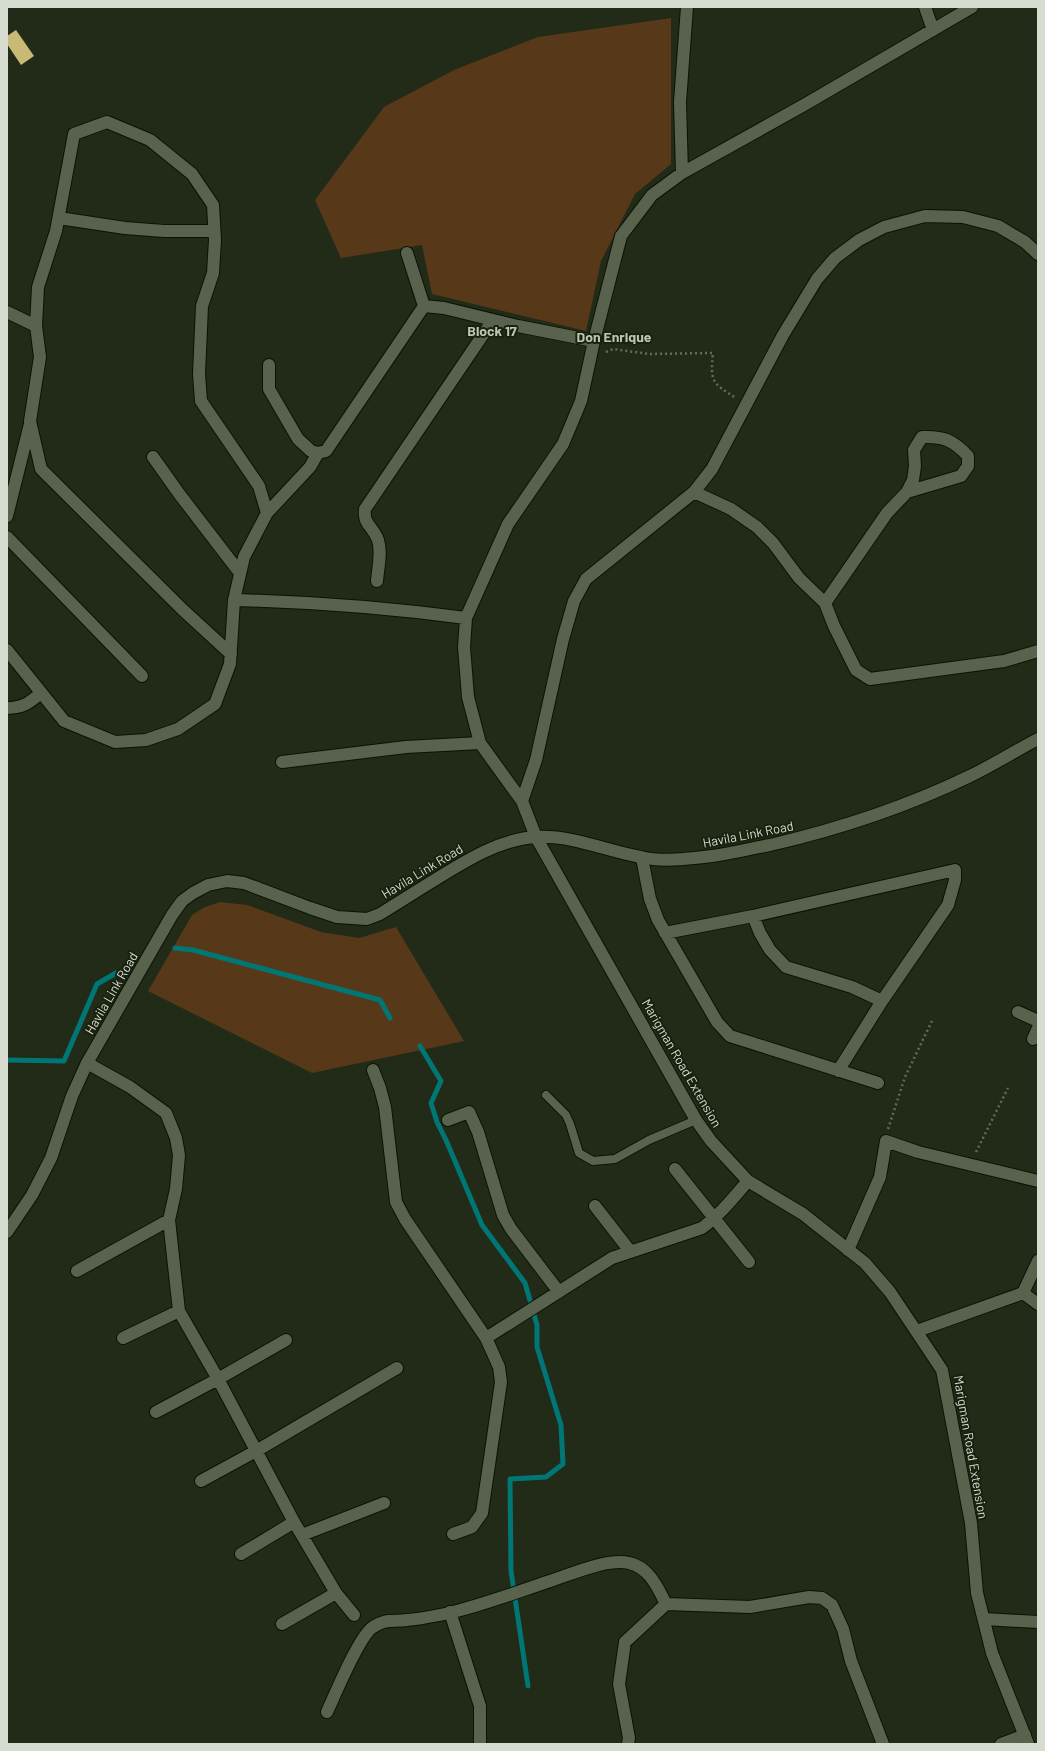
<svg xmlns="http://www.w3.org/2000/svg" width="1045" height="1751" viewBox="0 0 1045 1751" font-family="Barlow,sans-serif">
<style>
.green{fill:#573919}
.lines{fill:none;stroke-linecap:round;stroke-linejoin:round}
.stream{stroke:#007675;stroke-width:5}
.building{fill:#c8b976}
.service-casing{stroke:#0b1304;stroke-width:10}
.minor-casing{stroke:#0b1304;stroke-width:14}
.tertiary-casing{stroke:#0b1304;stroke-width:14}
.path{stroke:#636b5b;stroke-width:2.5;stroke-dasharray:2 3;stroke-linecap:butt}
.service{stroke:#58624d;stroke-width:8}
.minor{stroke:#58624d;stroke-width:12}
.tertiary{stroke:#58624d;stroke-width:12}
.labels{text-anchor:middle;stroke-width:4;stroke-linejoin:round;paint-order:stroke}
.street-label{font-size:13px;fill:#d6dcd0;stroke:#19210f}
.neighbourhood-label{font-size:14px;font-weight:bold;fill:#bbc7b0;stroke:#19210f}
</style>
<rect width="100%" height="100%" fill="#222b18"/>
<path class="green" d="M671 18V164L635 194 601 261 586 331 432 294 422 245 341 258 315 200 384 107 454 70 538 37Z
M220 902 247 905 321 932 359 938 396 927 464 1041 312 1073 148 991 192 915 205 907Z"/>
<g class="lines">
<path class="stream" d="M175 948 193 950 380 1000 390 1018
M420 1046 441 1081 431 1103 437 1122 446 1140 482 1225 525 1283 537 1325V1347L561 1425 563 1464 546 1477 510 1479 511 1571 528 1686
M7 1060 64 1061 97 984 116 973"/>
</g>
<path class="building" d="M16 30 34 56 21 65 7 44V36Z"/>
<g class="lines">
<defs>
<path id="service" d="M546 1095 566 1115 570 1124 579 1153 593 1161 615 1159 649 1140 696 1120"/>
<path id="minor" d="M925 7 933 30
M682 173 680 102 687 7
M59 218 125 228 164 231H214
M407 253 424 306 444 308 518 326 594 341
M7 312 36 326 40 357 30 421 41 469 183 610 231 654
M36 326 38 287 56 231 74 134 107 122 150 140 192 174 213 205 215 240 213 273 202 306 199 374 201 401 259 486 267 513 244 557 234 600
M269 365V389L298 439 311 451 318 453 326 451 424 306
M153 457 180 495 240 573
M694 492 731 509 757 527 773 543 799 578 825 603 834 626 856 670 870 679 1004 661 1038 651
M267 513 310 467 318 453
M7 516 30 424
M7 537 142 676
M377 581C378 568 382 553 378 540 373 526 363 525 365 509L493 320
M825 603 887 513 907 492 961 476 968 466V456C953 440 943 436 922 437L914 450 915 466 913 480 907 492
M7 650 64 721 115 742 146 740 178 729 215 704 230 664 234 600C312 602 389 608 466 618
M7 708C23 708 29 703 41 693
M282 762 406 747 480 743
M522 801 536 760 563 639 574 601 586 579 694 492 712 469 783 335 817 279 835 258 859 240 884 227 925 216 963 217 998 226 1025 242 1038 254
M536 837 522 801 480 743 468 697 464 647 466 618 508 524 563 444 581 401 594 341 621 236 652 195 682 173 804 105 972 7
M642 858 650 899 658 920 717 1022 730 1036 878 1083
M753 916 760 933 770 950 786 967 852 987 882 1001
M665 933 753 916 955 870V880L948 905 882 1001 838 1071
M1018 1012 1038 1021
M1033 1039 1038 1028
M87 1063 130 1087 166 1113 176 1138 179 1155 176 1189 169 1220 179 1311 218 1379 294 1522 336 1593 354 1615
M373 1070 380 1088 385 1107 396 1202 405 1219 486 1338 499 1367 501 1382 482 1513 472 1527 453 1534
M448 1120 469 1112 478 1132 503 1215 511 1229 559 1292
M675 1169 749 1262
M595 1206 630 1251
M848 1250 880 1177 886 1141 918 1152 1038 1181
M77 1271 169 1220
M1023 1293 1038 1304
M917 1331 1023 1293 1038 1261
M123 1338 179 1311
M486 1338 612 1258 702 1228C720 1215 733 1198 748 1181
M156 1412 218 1379 286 1340
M201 1481 256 1451 397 1368
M302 1535 384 1503
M241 1554 294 1522
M450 1612 480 1706V1744
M984 1619 1038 1622
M282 1624 336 1593
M327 1712C335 1695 359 1636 373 1627 386 1618 393 1622 407 1620 421 1619 435 1616 449 1613 483 1605 517 1592 550 1581 572 1574 607 1558 629 1563 649 1567 658 1588 666 1604
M628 1744 629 1738 619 1684 625 1642 666 1604 750 1607 809 1597 822 1598 832 1605 843 1629 851 1661 883 1744
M1001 1744 1025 1735"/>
<path id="tertiary" d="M536 837 696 1120 711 1141 748 1181 803 1214 865 1263 890 1292 942 1370 971 1523 977 1593 992 1653 1028 1744
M7 1232 32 1195 51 1158 72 1096 87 1063 172 915 182 901 193 893 208 885 227 881 244 883 310 908 337 917 367 919 380 914C396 904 412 894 428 884 461 864 497 839 537 837 572 835 607 851 641 857 662 862 683 859 704 857 726 855 748 849 770 845 839 829 906 807 970 776 993 765 1015 751 1038 739"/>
</defs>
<use href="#service" class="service-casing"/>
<use href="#minor" class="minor-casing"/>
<use href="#tertiary" class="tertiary-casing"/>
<path class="path" d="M606 352 613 349 649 354 713 353C710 382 712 383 736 398
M888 1129 905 1077 932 1021
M976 1152 1008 1088"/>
<use href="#service" class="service"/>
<use href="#minor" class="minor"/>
<use href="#tertiary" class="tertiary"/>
</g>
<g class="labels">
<g class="street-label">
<text transform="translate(748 834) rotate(-11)" y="5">Havila Link Road</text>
<text transform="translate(422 871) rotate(-31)" y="5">Havila Link Road</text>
<text transform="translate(111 993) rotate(-60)" y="5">Havila Link Road</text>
<text transform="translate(682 1063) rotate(60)" y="5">Marigman Road Extension</text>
<text transform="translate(971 1447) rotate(80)" y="5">Marigman Road Extension</text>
</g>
<g class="neighbourhood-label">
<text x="492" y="336">Block 17</text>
<text x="614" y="342">Don Enrique</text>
</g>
</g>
<rect width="1045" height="1751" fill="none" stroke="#d6dcd0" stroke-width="16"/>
</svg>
